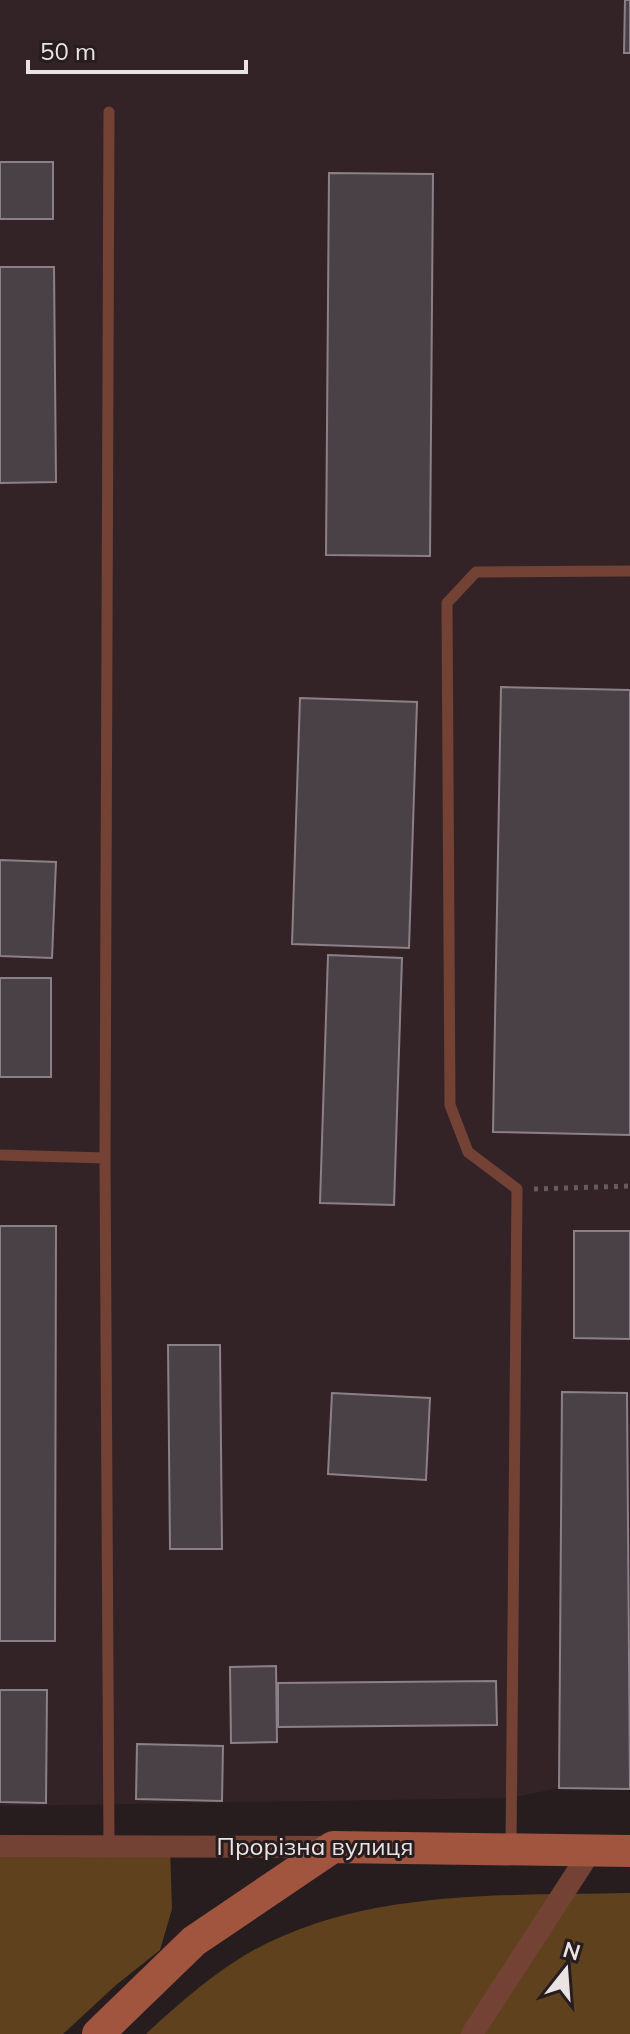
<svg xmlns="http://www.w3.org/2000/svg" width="630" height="2034" viewBox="0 0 630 2034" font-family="Mulish,sans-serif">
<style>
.built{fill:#342326}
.green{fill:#60411e}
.building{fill:#4a4147;stroke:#8b8087;stroke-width:2}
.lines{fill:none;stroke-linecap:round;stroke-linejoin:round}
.path{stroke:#655c5d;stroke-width:5;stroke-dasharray:4 6;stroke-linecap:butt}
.lane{stroke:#734235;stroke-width:11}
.street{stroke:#734235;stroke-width:22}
.secondary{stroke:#a1543e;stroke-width:32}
.labels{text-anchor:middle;stroke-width:6;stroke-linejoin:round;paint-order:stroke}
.street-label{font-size:24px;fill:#eae3e4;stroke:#271d1e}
</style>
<rect width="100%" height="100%" fill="#271d1e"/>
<path class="built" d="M0 0H630V1789L559 1788 511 1798 0 1806Z"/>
<path class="green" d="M170 1846 172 1909 160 1950 116 1985 63 2034H0V1847Z
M630 1893V2034H146C177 2005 215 1972 252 1951 368 1888 503 1896 630 1893Z"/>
<path class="building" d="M625 0H630V53H624Z
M0 162H53V219H0Z
M329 173 433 174 430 556 326 555Z
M0 267H54L56 482 0 483Z
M501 687 630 690V1135L493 1132Z
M300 698 417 702 409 948 292 944Z
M0 860 56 862 52 958 0 956Z
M328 955 402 958 394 1205 320 1203Z
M0 978H51V1077H0Z
M0 1226H56L55 1641H0Z
M574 1231H630V1339L574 1338Z
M168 1345H220L222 1549H170Z
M562 1392 627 1393 630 1789 559 1788Z
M332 1393 430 1398 426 1480 328 1474Z
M276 1666 277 1742 231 1743 230 1667Z
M496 1681 497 1725 278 1727V1683Z
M0 1690H47L46 1803 0 1802Z
M137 1744 223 1746 222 1801 136 1799Z"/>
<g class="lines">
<path class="path" d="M534 1189 630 1186"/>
<path class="lane" d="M109 112 105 1158 109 1846
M0 1155 105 1158
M511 1846 517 1189 468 1152 450 1105 447 603 476 572 630 571"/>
<path class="street" d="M0 1846 333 1847
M472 2034 592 1849"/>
<path class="secondary" d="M98 2034 194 1941 333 1847 630 1851"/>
</g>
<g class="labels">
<g class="street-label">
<text x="315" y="1855">Прорізна вулиця</text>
</g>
</g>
<g transform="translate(566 1970) rotate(17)" stroke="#271d1e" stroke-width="6" paint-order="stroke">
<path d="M0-6L14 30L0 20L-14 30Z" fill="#eae3e4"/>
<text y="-12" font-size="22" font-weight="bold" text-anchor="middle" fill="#eae3e4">N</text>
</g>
<path d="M28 60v12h218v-12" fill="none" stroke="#eae3e4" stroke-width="4"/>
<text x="40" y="60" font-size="24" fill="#eae3e4" stroke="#271d1e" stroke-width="6" paint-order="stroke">50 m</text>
</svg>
